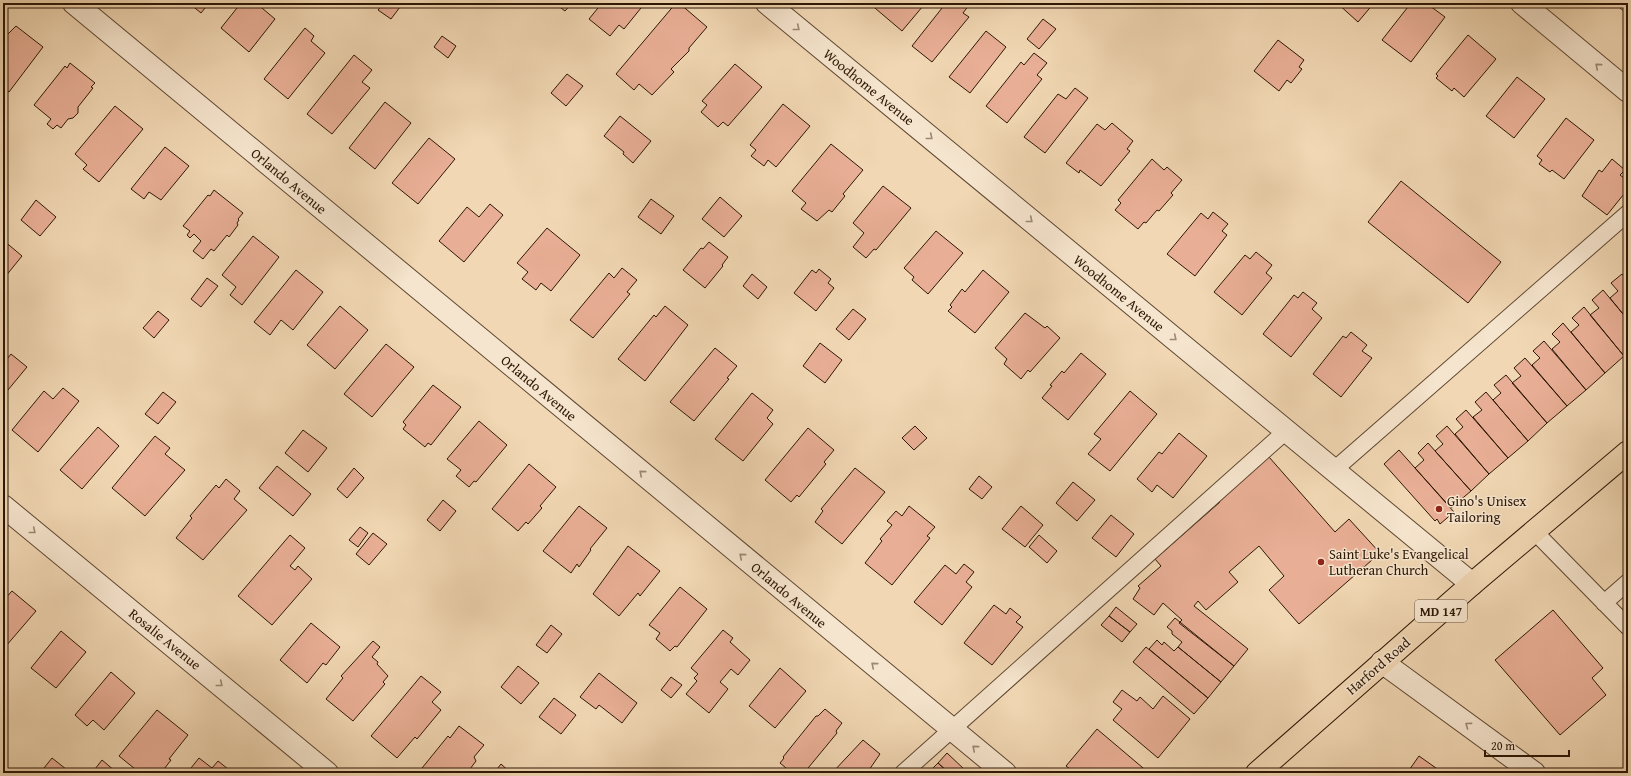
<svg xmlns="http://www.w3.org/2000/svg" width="1631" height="776" viewBox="0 0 1631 776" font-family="'Gentium Book Plus',serif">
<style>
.building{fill:#e9af96;stroke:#2d1704}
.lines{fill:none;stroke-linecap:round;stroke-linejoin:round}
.service-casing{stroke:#5e4730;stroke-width:18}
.minor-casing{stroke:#5e4730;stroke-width:24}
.primary-casing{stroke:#2d1704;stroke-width:24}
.service{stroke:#f6e5ce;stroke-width:16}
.minor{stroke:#f6e5ce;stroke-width:22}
.primary{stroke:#f1d7b3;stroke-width:22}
.oneway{stroke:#9c8873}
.poi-dot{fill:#8f2418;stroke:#f6e5ce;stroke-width:1.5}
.labels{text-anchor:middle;stroke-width:3;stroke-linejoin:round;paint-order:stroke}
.shield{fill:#f6e5ce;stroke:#695541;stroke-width:1}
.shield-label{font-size:13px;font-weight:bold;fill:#2d1704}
.street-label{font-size:14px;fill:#2d1704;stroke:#f6e5ce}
.poi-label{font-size:14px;fill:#2d1704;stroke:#f6e5ce;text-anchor:start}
</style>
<rect width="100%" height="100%" fill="#f1d7b3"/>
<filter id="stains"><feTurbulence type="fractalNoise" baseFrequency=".005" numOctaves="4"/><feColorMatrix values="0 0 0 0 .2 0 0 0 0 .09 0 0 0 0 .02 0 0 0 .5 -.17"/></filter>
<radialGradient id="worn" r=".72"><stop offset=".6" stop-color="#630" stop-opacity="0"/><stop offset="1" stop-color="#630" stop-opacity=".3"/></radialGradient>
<path class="building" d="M182 3H209L201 13 190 4 187 7Z
M241 3H256L275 19 249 52 221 28Z
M384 3H403L391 19 378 10Z
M559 3H572L565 11 557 5Z
M645 3 624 29 619 25 610 36 589 19 598 8 594 3Z
M676 3H679L707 27 689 48V51L671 69 674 72 652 95 639 84 634 90 616 74Z
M869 3H929L925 8 923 6 902 31Z
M946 3H967L969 5 963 13 969 17 932 62 912 46Z
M1337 3H1374L1358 22Z
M1411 3H1426L1445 17 1411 62 1382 40Z
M1043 19 1056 29 1039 49 1027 39Z
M16 26 43 47 9 92 3 88V39Z
M305 28 314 36 311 41 325 53 288 99 264 79Z
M986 31 1006 47 970 93 949 77Z
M1468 35 1496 59 1464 97 1454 88 1452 91 1436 78 1438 76 1436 74Z
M442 36 456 46 448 58 434 47Z
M1278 40 1304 60 1299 67 1302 69 1291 83 1287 80 1279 91 1254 71Z
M1034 53 1047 63 1037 75 1042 79 1007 123 986 106 1021 62 1024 65Z
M354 55 372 70 362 82 370 88 332 134 307 114Z
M70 63 95 83 91 87 93 88 78 107V113L73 118 68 119 61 128 57 125 53 129 47 124 51 119 34 105 65 66 67 68Z
M735 64 762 87 728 126 723 122 718 127 701 112 707 105 702 101Z
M567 74 583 86 566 106 551 93Z
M1517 77 1545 99 1514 138 1486 116Z
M1075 88 1088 98 1045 153 1024 137 1058 94 1066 99Z
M385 102 411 123 375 169 349 148Z
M783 104 810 126 776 167 768 160 764 166 751 156 756 150 750 145Z
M115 106 143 129 99 182 83 169 87 165 75 154Z
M620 116 651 141 633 163 623 154 624 152 604 136Z
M1566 118 1594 140 1564 179 1552 170 1550 172 1539 164 1542 160 1537 156Z
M1112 123 1133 141 1127 149 1130 151 1101 186 1080 170 1079 173 1066 163 1097 124 1105 130Z
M429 138 455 159 418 204 392 183Z
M831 144 863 170 843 194 845 196 832 212 829 210 817 221 801 209 806 203 792 191Z
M165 147 189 166 161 200 149 192 144 199 131 189Z
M1152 159 1164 170 1167 167 1182 180 1171 193 1173 195 1159 211 1157 210 1146 223 1144 222 1138 229 1115 210 1121 203 1118 200Z
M1612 159 1625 170 1620 175 1628 181V189L1607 215 1582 196 1599 170 1602 172Z
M1401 181 1501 262 1468 303 1368 222Z
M883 186 911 208 876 250 874 249 866 258 853 247 864 233 853 223Z
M214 190 243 213 238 219 239 220 237 223 238 225 229 237 227 235 214 251 211 249 203 259 193 251 201 241 194 234 190 238 187 235 190 231 183 226 208 195 210 196Z
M720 197 742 216 724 237 702 219Z
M651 199 674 216 661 234 638 217Z
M36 200 56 217 40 236 21 220Z
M490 204 503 215 464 262 439 241 467 207 479 217Z
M1213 212 1228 224 1222 231 1227 235 1195 276 1167 254 1201 213 1208 219Z
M547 228 580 255 551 291 541 283 536 290 522 279 528 272 517 263Z
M936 231 963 253 928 294 912 280 914 277 904 268Z
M253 236 279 257 242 305 230 295 236 287 222 275Z
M3 240 22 256 5 277 3 275Z
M709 242 728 257 722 265 723 266 705 288 683 270 701 248 703 249Z
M1256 252 1272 265 1266 273 1272 278 1242 315 1214 292 1245 255 1250 259Z
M622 268 637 280 627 292 630 294 593 338 570 320 609 273 614 278Z
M819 269 831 279 828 283 834 288 816 311 794 293 812 270 816 273Z
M296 270 323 292 293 330 281 320 270 335 254 322Z
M983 270 1009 292 975 333 948 311 952 307 950 305 962 289 965 292Z
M752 274 767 287 758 299 743 286Z
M1622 274 1628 281V320L1610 298 1618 291 1611 283Z
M207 278 218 286 201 307 191 299Z
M1603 290 1628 320V353L1624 356 1590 315 1599 308 1592 300Z
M1303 292 1317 303 1312 309 1322 318 1291 357 1263 334 1294 295 1298 298Z
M340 306 368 330 335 369 307 345Z
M665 306 688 325 645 381 618 359 654 315 656 317Z
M1584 307 1624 356 1605 373 1571 332 1579 325 1572 318Z
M853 309 866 319 849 340 836 329Z
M158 311 169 320 154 338 143 328Z
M1025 313 1045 328 1047 326 1060 338 1030 372 1028 370 1021 379 1004 364 1007 359 995 348Z
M1563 323 1605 373 1586 390 1552 349 1560 342 1552 334Z
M1351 332 1367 345 1362 351 1372 358 1341 397 1313 374 1343 336 1346 338Z
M1544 341 1586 390 1567 406 1532 365 1540 358 1533 351Z
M820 343 842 360 825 383 803 366Z
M386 344 414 367 372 417 344 394Z
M715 348 737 366 727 378 729 379 694 421 670 402Z
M1081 353 1106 374 1068 420 1042 398 1052 386 1050 385 1062 371 1064 373Z
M11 354 27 367 3 396V356L7 359Z
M1525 358 1567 406 1547 423 1512 383 1521 376 1514 368Z
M1506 375 1547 423 1528 441 1493 400 1501 393 1494 385Z
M433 385 461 407 431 445 428 443 425 447 403 429 406 425 403 422Z
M63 388 79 401 38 452 12 430 44 391 53 399Z
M1130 391 1157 414 1110 471 1088 454 1101 439 1094 434Z
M163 392 176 402 158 424 145 414Z
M1486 392 1528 441 1508 458 1473 417 1482 410 1475 402Z
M752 393 773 410 767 418 773 424 743 461 715 439Z
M1466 410 1508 458 1489 474 1455 434 1463 427 1456 419Z
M479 421 507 445 476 482 474 481 469 487 456 476 461 470 447 459Z
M915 426 927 438 914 450 902 438Z
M1447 426 1489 474 1471 491 1435 451 1443 444 1436 436Z
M98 427 119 446 82 489 60 470Z
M808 428 834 450 824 462 826 464 799 497 797 495 791 502 765 480Z
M303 430 327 448 308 472 285 453Z
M1179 433 1207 456 1173 498 1157 485 1152 492 1137 479 1159 452 1162 454Z
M155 436 170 448 165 454 185 470 145 516 112 488Z
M1428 443 1471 491 1451 508 1415 468 1424 460 1418 453Z
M1399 450 1454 512 1440 524 1437 519 1435 521 1384 464Z
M1269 457 1335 532 1349 519 1380 553 1299 624 1269 590 1284 576 1259 546 1229 572 1238 582 1206 610 1198 601 1194 606 1248 649 1234 666 1179 623 1182 620 1163 603 1154 615 1133 599 1140 588 1138 586 1161 566 1155 559 1220 502 1218 500Z
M529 464 556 487 540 506 542 508 528 524 526 522 518 531 492 509Z
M277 466 311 494 293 516 259 488Z
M354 468 364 478 347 498 337 489Z
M855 468 885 492 842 544 815 522 823 511 821 509Z
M979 476 992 487 982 499 969 489Z
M226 479 240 491 234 499 247 510 203 560 176 538 192 518 190 516 216 485 219 488Z
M1073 482 1095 500 1077 521 1056 503Z
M443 500 456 511 440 531 427 520Z
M579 506 607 528 590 549 591 550 579 567 577 564 571 573 543 551Z
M909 506 935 527 927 536 930 538 892 585 865 563 882 541 880 539 892 525 887 521 896 511 902 516Z
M1021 506 1043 525 1025 547 1002 529Z
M1111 515 1134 534 1116 557 1092 538Z
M360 527 368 533 358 547 349 540Z
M373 533 387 544 369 565 356 554Z
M290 535 305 548 290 566 295 570 298 566 312 579 272 625 238 596Z
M1039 535 1057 551 1047 563 1029 547Z
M628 546 660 571 640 596 638 593 619 616 593 594Z
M964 564 974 572 966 582 972 587 942 625 914 602 945 565 956 574Z
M680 587 707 609 677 647 675 646 670 651 656 639 660 633 649 625Z
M12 591 36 611 6 646 3 643V601Z
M994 605 1006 614 1010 608 1021 617 1016 622 1023 627 992 665 964 643Z
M1116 607 1137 624 1130 632 1109 616Z
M1553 610 1603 668 1592 678 1606 695 1560 735 1495 660Z
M1109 616 1130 632 1122 642 1101 625Z
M1175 618 1234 666 1221 682 1178 647 1182 642 1172 634V631L1167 627Z
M311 623 340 647 326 665 323 663 307 683 280 660Z
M551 625 562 634 547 653 536 645Z
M723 630 733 638 730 642 750 660 738 675 731 669 720 682 728 689 709 713 686 694 697 681 694 678 698 674 691 668Z
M61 631 86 652 56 688 31 668Z
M1157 640 1162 645 1164 642 1174 651 1178 647 1221 682 1208 698 1149 649Z
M373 641 380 647 372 657 378 662 377 664 388 676 383 682 385 684 353 721 326 699 343 678 341 676Z
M1146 647 1208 698 1194 714 1133 662Z
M518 666 539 683 521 704 501 687Z
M780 668 806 691 775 728 749 706Z
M111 672 135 693 104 730 93 720 87 726 75 715Z
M599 673 637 703 622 723 599 705 596 709 580 697Z
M421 676 441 692 432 702 441 710 417 739 415 737 397 758 371 736Z
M671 677 682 685 671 698 661 690Z
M1122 690 1137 701 1140 697 1153 709 1163 696 1190 719 1158 758 1113 720 1122 709 1113 702Z
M554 698 576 715 561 734 539 717Z
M825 709 842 723 836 731 837 733 804 773H792L780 763 784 758 783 757 816 716H818Z
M157 710 188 735 169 759 171 760 161 773H140L119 756Z
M459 726 484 745 474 757 476 761 467 773H418L448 736 450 738Z
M1097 729 1149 773H1075L1066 766Z
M863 740 880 754 867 773H832Z
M947 753 965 770 963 773H949L938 763Z
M1419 756 1443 773H1407Z
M52 758 71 773H40Z
M199 758 212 768 218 761 233 773H187Z
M102 760 115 771 113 773H92Z
M938 763 949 773H930L929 772Z
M501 764 511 773H494Z"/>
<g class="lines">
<defs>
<path id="service" d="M1627 3H1628
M1334 470 1628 213
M1534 531 1628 627
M1604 603 1628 582
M903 773 1286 431"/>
<path id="minor" d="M74 3 1005 773
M767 3 1472 584
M1522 3 1628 91
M3 506 327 773
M1382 662 1534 773"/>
<path id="primary" d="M1257 773 1472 584 1628 452"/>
</defs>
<use href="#service" class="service-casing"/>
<use href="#minor" class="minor-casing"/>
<use href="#primary" class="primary-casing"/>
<use href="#service" class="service"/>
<use href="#minor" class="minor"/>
<use href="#primary" class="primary"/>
</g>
<defs><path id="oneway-chevron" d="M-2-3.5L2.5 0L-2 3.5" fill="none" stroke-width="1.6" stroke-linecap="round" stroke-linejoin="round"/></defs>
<g class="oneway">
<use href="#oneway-chevron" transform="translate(797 28) rotate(39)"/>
<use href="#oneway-chevron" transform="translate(1598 66) rotate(-140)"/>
<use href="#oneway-chevron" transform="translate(930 137) rotate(39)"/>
<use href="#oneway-chevron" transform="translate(1030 220) rotate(39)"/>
<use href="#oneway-chevron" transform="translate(1174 338) rotate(39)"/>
<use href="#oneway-chevron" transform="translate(642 473) rotate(-140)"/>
<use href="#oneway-chevron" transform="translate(33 531) rotate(39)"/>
<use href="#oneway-chevron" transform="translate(742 556) rotate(-140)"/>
<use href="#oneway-chevron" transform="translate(874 665) rotate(-140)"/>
<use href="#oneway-chevron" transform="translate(220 684) rotate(39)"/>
<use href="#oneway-chevron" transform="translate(1468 725) rotate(-144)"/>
<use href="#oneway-chevron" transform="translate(975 748) rotate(-140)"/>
</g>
<g class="poi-dot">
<circle cx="1439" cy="509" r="4"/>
<circle cx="1321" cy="562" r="4"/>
</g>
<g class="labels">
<rect class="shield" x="1415" y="600" width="52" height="22" rx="3"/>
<g class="shield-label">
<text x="1441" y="616">MD 147</text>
</g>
<g class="street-label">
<text transform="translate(869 87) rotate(39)" y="5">Woodhome Avenue</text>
<text transform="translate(289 181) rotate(40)" y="5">Orlando Avenue</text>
<text transform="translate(1119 293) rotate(39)" y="5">Woodhome Avenue</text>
<text transform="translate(539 388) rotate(40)" y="5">Orlando Avenue</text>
<text transform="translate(789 595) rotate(40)" y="5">Orlando Avenue</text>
<text transform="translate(165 639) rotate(39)" y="5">Rosalie Avenue</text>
<text transform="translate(1378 666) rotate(-41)" y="5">Harford Road</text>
</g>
<g class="poi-label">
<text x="1447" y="506">Gino's Unisex<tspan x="1447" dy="16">Tailoring</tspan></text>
<text x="1329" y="559">Saint Luke's Evangelical<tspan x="1329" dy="16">Lutheran Church</tspan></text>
</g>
</g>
<rect width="1631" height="776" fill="none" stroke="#f1d7b3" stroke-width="16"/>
<rect x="4" y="4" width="1623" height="768" fill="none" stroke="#2d1704" stroke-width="2"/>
<rect x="8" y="8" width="1615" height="760" fill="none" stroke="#2d1704"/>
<path d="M1485 750v6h84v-6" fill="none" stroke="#2d1704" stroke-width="2"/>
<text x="1491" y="750" font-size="12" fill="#2d1704" stroke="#f6e5ce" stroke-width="3" paint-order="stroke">20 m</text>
<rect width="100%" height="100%" filter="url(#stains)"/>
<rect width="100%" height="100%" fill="url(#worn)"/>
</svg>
